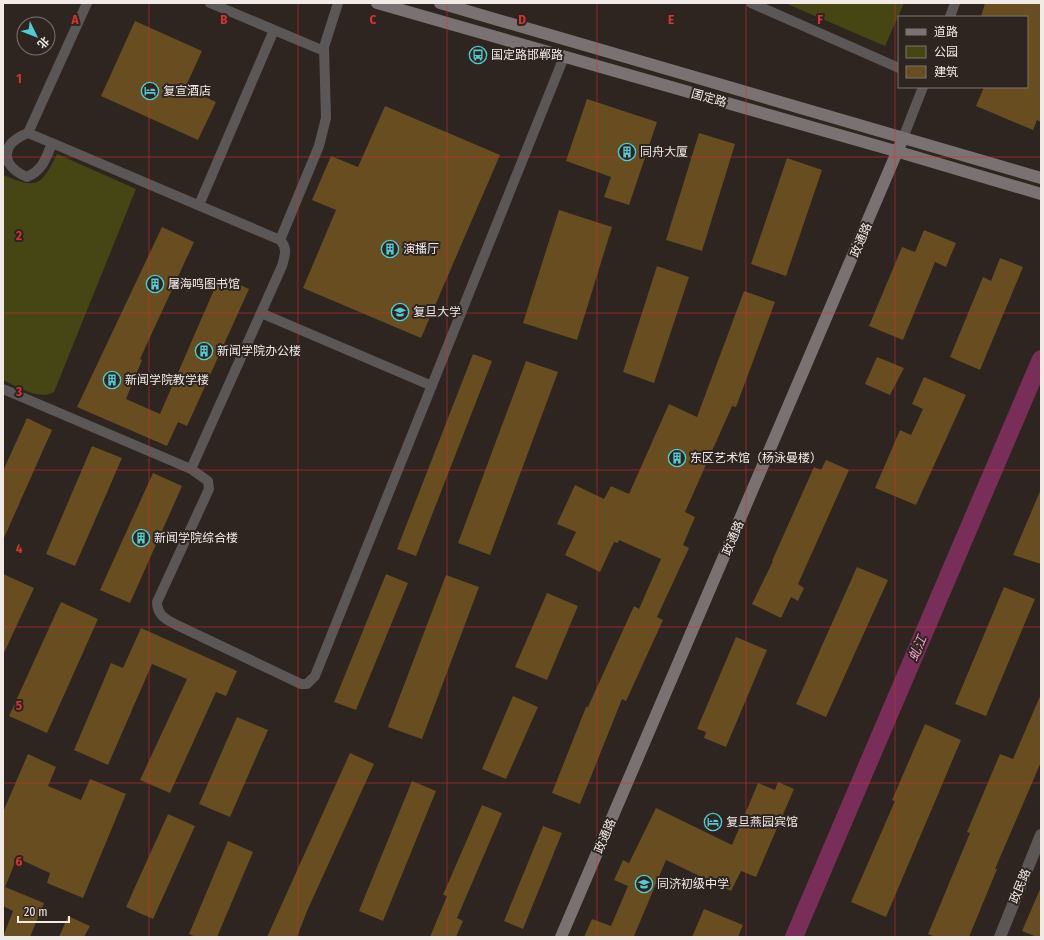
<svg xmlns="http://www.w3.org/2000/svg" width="1044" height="940" viewBox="0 0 1044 940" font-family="'Fira Sans Condensed','Noto Sans SC',sans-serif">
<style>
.green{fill:#464615}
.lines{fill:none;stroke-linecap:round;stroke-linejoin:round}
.canal{stroke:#792d59;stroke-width:18}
.building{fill:#674d20}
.lane{stroke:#5c5757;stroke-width:10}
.street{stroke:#5c5757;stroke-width:12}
.secondary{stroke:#7a7272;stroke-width:12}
.grid{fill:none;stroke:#d73232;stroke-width:1;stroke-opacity:0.55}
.labels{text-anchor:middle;stroke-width:4;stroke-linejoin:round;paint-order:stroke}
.poi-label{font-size:12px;fill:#f1eae7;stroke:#2e2520;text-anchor:start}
.street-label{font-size:12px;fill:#f1eae7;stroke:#2e2520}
.water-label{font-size:13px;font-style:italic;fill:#faa1cf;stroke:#2e2520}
.grid-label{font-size:13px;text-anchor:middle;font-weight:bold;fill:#d73232;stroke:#2e2520;stroke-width:4;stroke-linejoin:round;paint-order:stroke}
</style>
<rect width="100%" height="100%" fill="#2e2520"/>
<path class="green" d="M785 3H904L885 46Z
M57 154 136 189 54 392C39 401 17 386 3 380V175C37 189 41 187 57 154Z"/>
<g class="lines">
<path class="canal" d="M794 937 1041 359"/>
</g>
<path class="building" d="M985 3H1041V122L1037 120 1033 130 976 106 984 87H1027V17H981Z
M135 21 202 51 185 88 216 102 198 140 101 96Z
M587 99 657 122 629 205 604 197 611 177 566 161Z
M385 106 500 155 421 338 303 288 336 210 312 200 331 156 358 167Z
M699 133 735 144 702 251 666 240Z
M787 158 822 170 786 276 751 264Z
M559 210 612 227 577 340 523 323Z
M162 227 194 242 140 359 142 360 126 399 160 414 220 276 249 289 187 426 178 422 167 446 77 407Z
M924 230 956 243 946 267 935 262 903 340 869 326 902 247 915 252Z
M1000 258 1023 267 980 370 950 357 983 277 991 281Z
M657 266 689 277 654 383 623 372Z
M744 291 775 302 736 407 732 406 685 512 695 517 683 545 689 548 657 617 663 620 626 701 622 699 580 804 552 793 586 707H588L634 606 639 609 661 559 619 540 618 543 614 542 600 572 565 555 576 532 557 524 575 485 604 499 611 486 629 494 669 404 697 417Z
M473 354 492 361 416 556 397 549Z
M877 357 904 368 890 395 865 384Z
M526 361 558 372 490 555 458 543Z
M924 377 966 395 916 505 875 488 900 430 911 435 923 409 912 404Z
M27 418 52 430 3 540V471Z
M92 446 122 458 75 566 46 554Z
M826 460 849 470 798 584 804 588 798 601 791 597 781 618 752 604 773 561H772L814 467 821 470Z
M153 473 182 486 130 603 100 590Z
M1041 489V564L1013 555Z
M857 567 888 580 826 717 796 704Z
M3 574 34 588 3 655Z
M386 574 408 583 356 710 334 702Z
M446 575 479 587 422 739 388 727Z
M1004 587 1035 599 986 716 955 704Z
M547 593 578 606 547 680 515 667Z
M61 602 98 619 47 733 9 716Z
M141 628 237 671 226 696 216 692 170 793 140 780 187 679 152 664 108 765 74 750 111 663 123 668Z
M736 637 767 650 726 747 704 738 706 732 697 729Z
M1041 694V762L995 869H997L969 937H935L928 934 970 833 967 832 1000 754 1013 759Z
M513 696 538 707 506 779 482 769Z
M237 717 268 730 230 817 199 804Z
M925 724 961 740 886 917 851 902 895 801 892 800Z
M350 753 374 764 307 911 297 937H267Z
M28 754 56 767 48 786 81 800 90 779 126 794 83 898 47 883 50 873 17 858 5 887 44 903 30 937H3L13 911 3 906V812Z
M412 781 436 791 383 921 359 911Z
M778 782 794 789 756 877 741 871 731 891 666 860 634 936 636 937H584L592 919 611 926 628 886 614 880 623 860 629 863 656 808 732 845 758 783 775 790Z
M482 805 502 813 457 918 463 921 456 937H430L447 896 443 895Z
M168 814 195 826 153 919 126 907Z
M543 826 562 833 523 929 504 921Z
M228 841 253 852 217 937H196L189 934Z
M1041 887V937H1037L1022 931Z
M704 909 743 925 738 937H692Z
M68 916 90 926 84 937H59Z"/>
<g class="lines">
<path class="lane" d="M210 3 324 51
M751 3 899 68
M950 17 955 3
M28 133 87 3
M903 138 923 87
M52 143C46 158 43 170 27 177 0 165 0 144 28 133L52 143 280 240C288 248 285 255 282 266L191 469
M199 205 274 30
M280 240 319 146 326 118 324 47 338 3
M261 313 432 386
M3 389 191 469 208 481 209 489 157 602C157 617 169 621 181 627L301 684H307L315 676 564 57"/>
<path class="street" d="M1000 937 1041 835"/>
<path class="secondary" d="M377 3 899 152 1041 194
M440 3 1041 178
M561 937 903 138"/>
</g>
<path class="grid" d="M149 3V937M298 3V937M447 3V937M597 3V937M746 3V937M895 3V937M3 157H1041M3 313H1041M3 470H1041M3 627H1041M3 783H1041"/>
<defs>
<symbol id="bus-ring" viewBox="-11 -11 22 22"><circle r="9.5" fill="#2e2520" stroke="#51ccd3" stroke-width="1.5"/><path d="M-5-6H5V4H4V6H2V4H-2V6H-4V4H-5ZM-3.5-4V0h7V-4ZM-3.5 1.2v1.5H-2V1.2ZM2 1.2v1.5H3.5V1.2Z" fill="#51ccd3"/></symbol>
<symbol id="hotel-ring" viewBox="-11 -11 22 22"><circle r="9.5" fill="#2e2520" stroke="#51ccd3" stroke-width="1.5"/><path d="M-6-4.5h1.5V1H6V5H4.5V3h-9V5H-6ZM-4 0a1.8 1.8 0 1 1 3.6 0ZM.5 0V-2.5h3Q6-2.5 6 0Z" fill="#51ccd3"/></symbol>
<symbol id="building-ring" viewBox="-11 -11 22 22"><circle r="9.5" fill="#2e2520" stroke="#51ccd3" stroke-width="1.5"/><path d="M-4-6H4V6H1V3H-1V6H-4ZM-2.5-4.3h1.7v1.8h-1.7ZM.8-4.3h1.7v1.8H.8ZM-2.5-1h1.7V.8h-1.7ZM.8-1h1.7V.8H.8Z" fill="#51ccd3"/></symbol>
<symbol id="university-ring" viewBox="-11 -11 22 22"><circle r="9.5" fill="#2e2520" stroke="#51ccd3" stroke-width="1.5"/><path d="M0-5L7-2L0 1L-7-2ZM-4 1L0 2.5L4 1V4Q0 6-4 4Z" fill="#51ccd3"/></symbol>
<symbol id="school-ring" viewBox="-11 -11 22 22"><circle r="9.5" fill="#2e2520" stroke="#51ccd3" stroke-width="1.5"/><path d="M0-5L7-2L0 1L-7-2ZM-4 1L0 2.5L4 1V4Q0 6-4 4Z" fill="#51ccd3"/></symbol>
</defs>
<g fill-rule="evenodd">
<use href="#bus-ring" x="468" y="45" width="20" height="20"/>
<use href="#hotel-ring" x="140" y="81" width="20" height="20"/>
<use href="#building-ring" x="617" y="142" width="20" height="20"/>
<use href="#building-ring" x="380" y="239" width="20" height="20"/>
<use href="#building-ring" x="145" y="274" width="20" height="20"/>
<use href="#university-ring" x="390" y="302" width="20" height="20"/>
<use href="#building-ring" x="194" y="341" width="20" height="20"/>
<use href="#building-ring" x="102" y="370" width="20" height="20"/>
<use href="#building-ring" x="667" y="448" width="20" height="20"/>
<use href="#building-ring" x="131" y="528" width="20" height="20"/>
<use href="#hotel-ring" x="703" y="812" width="20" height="20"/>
<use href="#school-ring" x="634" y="874" width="20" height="20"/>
</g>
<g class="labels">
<g class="poi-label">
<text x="491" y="59">国定路邯郸路</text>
<text x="163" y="95">复宣酒店</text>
<text x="640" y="156">同舟大厦</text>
<text x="403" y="253">演播厅</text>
<text x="168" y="288">屠海鸣图书馆</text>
<text x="413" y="316">复旦大学</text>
<text x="217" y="355">新闻学院办公楼</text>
<text x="125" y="384">新闻学院教学楼</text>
<text x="690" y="462">东区艺术馆（杨泳曼楼）</text>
<text x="154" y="542">新闻学院综合楼</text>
<text x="726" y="826">复旦燕园宾馆</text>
<text x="657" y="888">同济初级中学</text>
</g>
<g class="street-label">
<text transform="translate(709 98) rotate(16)" y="4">国定路</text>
<text transform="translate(861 240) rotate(-67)" y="4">政通路</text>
<text transform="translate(733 538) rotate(-67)" y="4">政通路</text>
<text transform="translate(605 836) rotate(-67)" y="4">政通路</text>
<text transform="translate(1020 886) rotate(-68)" y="4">政民路</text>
</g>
<g class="water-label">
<text transform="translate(917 648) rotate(-67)" y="5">虬江</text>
</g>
</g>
<g class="grid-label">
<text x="75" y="24">A</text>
<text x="224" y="24">B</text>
<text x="373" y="24">C</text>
<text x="522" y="24">D</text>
<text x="671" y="24">E</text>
<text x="820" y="24">F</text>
<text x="19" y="83">1</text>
<text x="19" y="240">2</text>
<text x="19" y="396">3</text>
<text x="19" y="553">4</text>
<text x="19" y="710">5</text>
<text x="19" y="866">6</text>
</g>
<rect width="1044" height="940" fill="none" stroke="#f1eae7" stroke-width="8"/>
<rect x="898" y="16" width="130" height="72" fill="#2e2520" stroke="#7c7470"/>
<rect x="906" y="29" width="20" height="6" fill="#7a7272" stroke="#7c7470"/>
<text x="934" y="36" font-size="12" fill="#f1eae7">道路</text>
<rect x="906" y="46" width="20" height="12" fill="#464615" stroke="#7c7470"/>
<text x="934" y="56" font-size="12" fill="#f1eae7">公园</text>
<rect x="906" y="66" width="20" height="12" fill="#674d20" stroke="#7c7470"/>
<text x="934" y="76" font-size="12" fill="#f1eae7">建筑</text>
<g transform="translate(36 36) rotate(133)"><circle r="19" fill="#2e2520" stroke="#7c7470"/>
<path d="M0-3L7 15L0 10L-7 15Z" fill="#51ccd3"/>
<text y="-6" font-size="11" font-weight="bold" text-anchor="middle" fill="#f1eae7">北</text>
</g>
<path d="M18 916v6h51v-6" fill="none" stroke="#f1eae7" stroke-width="2"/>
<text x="24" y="916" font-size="12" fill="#f1eae7" stroke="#2e2520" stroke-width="3" paint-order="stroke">20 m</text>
</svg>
